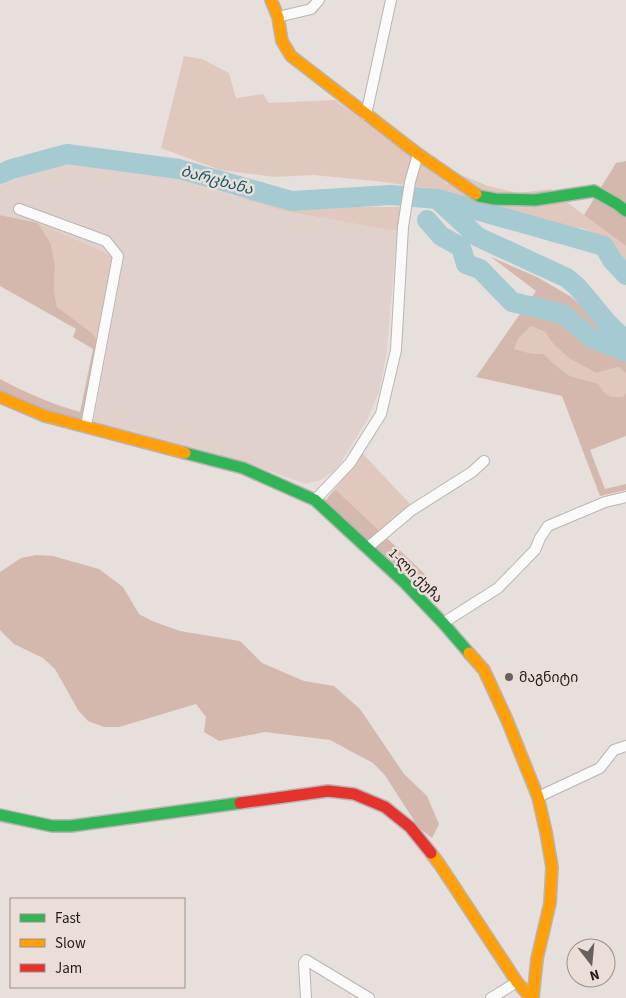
<svg xmlns="http://www.w3.org/2000/svg" width="626" height="998" viewBox="0 0 626 998" font-family="'Source Sans 3','Noto Sans Georgian',sans-serif">
<style>
.built{fill:#e1d1cc}
.green{fill:#e1c8be}
.forest{fill:#d4b8ae}
.lines{fill:none;stroke-linecap:round;stroke-linejoin:round}
.river{stroke:#a6cad1;stroke-width:20}
.street-casing{stroke:#b9b4b2;stroke-width:12}
.fast-casing{stroke:#b9b4b2;stroke-width:14}
.slow-casing{stroke:#b9b4b2;stroke-width:14}
.jam-casing{stroke:#b9b4b2;stroke-width:14}
.street{stroke:#fbfafa;stroke-width:10}
.fast{stroke:#30b455;stroke-width:11}
.slow{stroke:#ff9f0a;stroke-width:11}
.jam{stroke:#e5322d;stroke-width:11}
.poi-dot{fill:#66605e;stroke:#ebded8;stroke-width:2}
.labels{text-anchor:middle;stroke-width:5;stroke-linejoin:round;paint-order:stroke}
.street-label{font-size:14px;fill:#211c1a;stroke:#ebded8}
.poi-label{font-size:14px;fill:#211c1a;stroke:#ebded8;text-anchor:start}
.water-label{font-size:15px;font-style:italic;fill:#0b5966;stroke:#ebded8}
</style>
<rect width="100%" height="100%" fill="#e7dfdc"/>
<path class="built" d="M66 162 179 179 283 211 397 231 387 351 379 392 367 420 337 469 321 480 305 484 253 465 93 424 123 261 38 223 0 215V185Z"/>
<path class="green" d="M184 56 202 59 229 73 236 98 263 94 269 103 335 100 448 184 459 174 488 186 519 193 550 189 584 215 626 246V262L605 238 582 228 548 226 507 215 466 197 435 189 375 181 313 175 275 177 220 170 161 148Z
M234 196 295 206 400 207 397 231 283 211Z
M38 223 113 256 98 342 57 307 54 291 55 266 51 244Z
M531 326 545 332 554 345 570 359 596 373 618 367 626 373V392L624 396C610 399 605 396 599 384L570 376 554 364 544 354 529 353 514 349 519 338Z
M362 453 413 507 381 533 335 489Z"/>
<path class="forest" d="M626 161V246L584 215 616 163Z
M0 215 38 223 51 244 55 266 54 291 57 307 93 334 98 342 82 421 47 411 0 392V379C26 393 52 404 80 412L93 349 73 337 76 329 0 286Z
M491 257 537 277 570 296 591 314 613 340 626 346V373L618 367 596 373 570 359 554 345 545 332 531 326 519 338 514 349 529 353 544 354 554 364 570 376 599 384C605 396 610 399 624 396L626 392V436L590 450 605 489 626 484V490L600 496 562 396 476 377 536 291Z
M335 489 429 578 419 587 325 501Z
M36 555 53 556 99 569 123 587 139 614 152 621 180 631 240 641 262 663 304 681 334 686 360 709 404 774 427 796 439 824 432 838 419 828 384 774 373 763 330 740 265 732 219 741 204 732 206 717 196 704 119 727H104L88 721 78 710 55 669 43 658 14 644 0 630V572L21 558Z"/>
<g class="lines">
<path class="river" d="M0 174 12 169 67 154 179 169 292 201 391 195 437 199 604 246 612 260 626 275
M440 202 478 237 567 278C571 282 576 285 579 289 595 306 606 326 626 339
M427 220 441 236 461 247 466 264 480 269 512 302 563 314 590 337 626 352"/>
<defs>
<path id="street" d="M278 17 311 9 319 0
M366 115 391 0
M19 209 106 241 118 256 86 426
M315 500 350 463 381 414 396 350 403 227 410 182 418 154
M367 548 412 510 472 472 484 461
M443 623 498 588 535 550 540 538 548 526 605 502 626 497
M538 797 600 768 614 750 626 746
M306 998 304 963 306 960 369 998
M491 998 517 982"/>
<path id="fast" d="M476 194 479 196 495 199 535 200 594 191 617 204 626 211
M185 453 243 468 315 500 404 582 443 623 469 653
M0 815 52 826H71L240 803"/>
<path id="slow" d="M271 0 278 17 282 41 291 56 418 154 476 194
M0 397 45 416 185 453
M469 653 484 670 507 720 538 797 546 832 552 867 550 903 537 959 533 998
M431 853 440 865 517 982 531 998"/>
<path id="jam" d="M240 803 328 791 354 794 385 807 410 827 431 853"/>
</defs>
<use href="#street" class="street-casing"/>
<use href="#fast" class="fast-casing"/>
<use href="#slow" class="slow-casing"/>
<use href="#jam" class="jam-casing"/>
<use href="#street" class="street"/>
<use href="#fast" class="fast"/>
<use href="#slow" class="slow"/>
<use href="#jam" class="jam"/>
</g>
<circle class="poi-dot" cx="509" cy="677" r="5"/>
<g class="labels">
<g class="street-label">
<text transform="translate(416 575) rotate(45)" y="5">1-ლი ქუჩა</text>
</g>
<g class="poi-label">
<text x="519" y="682">მაგნიტი</text>
</g>
<g class="water-label">
<text transform="translate(217 180) rotate(15)" y="5">ბარცხანა</text>
</g>
</g>
<rect x="10" y="898" width="175" height="90" fill="#ebded8" stroke="#9a908c"/>
<rect x="20" y="914" width="25" height="8" fill="#30b455" stroke="#9a908c"/>
<text x="55" y="923" font-size="15" fill="#211c1a">Fast</text>
<rect x="20" y="939" width="25" height="8" fill="#ff9f0a" stroke="#9a908c"/>
<text x="55" y="948" font-size="15" fill="#211c1a">Slow</text>
<rect x="20" y="964" width="25" height="8" fill="#e5322d" stroke="#9a908c"/>
<text x="55" y="973" font-size="15" fill="#211c1a">Jam</text>
<g transform="translate(591 963) rotate(164)"><circle r="24" fill="#ebded8" stroke="#9a908c"/>
<path d="M0-4L9 19L0 12L-9 19Z" fill="#66605e"/>
<text y="-8" font-size="14" font-weight="bold" text-anchor="middle" fill="#211c1a">N</text>
</g>
</svg>
